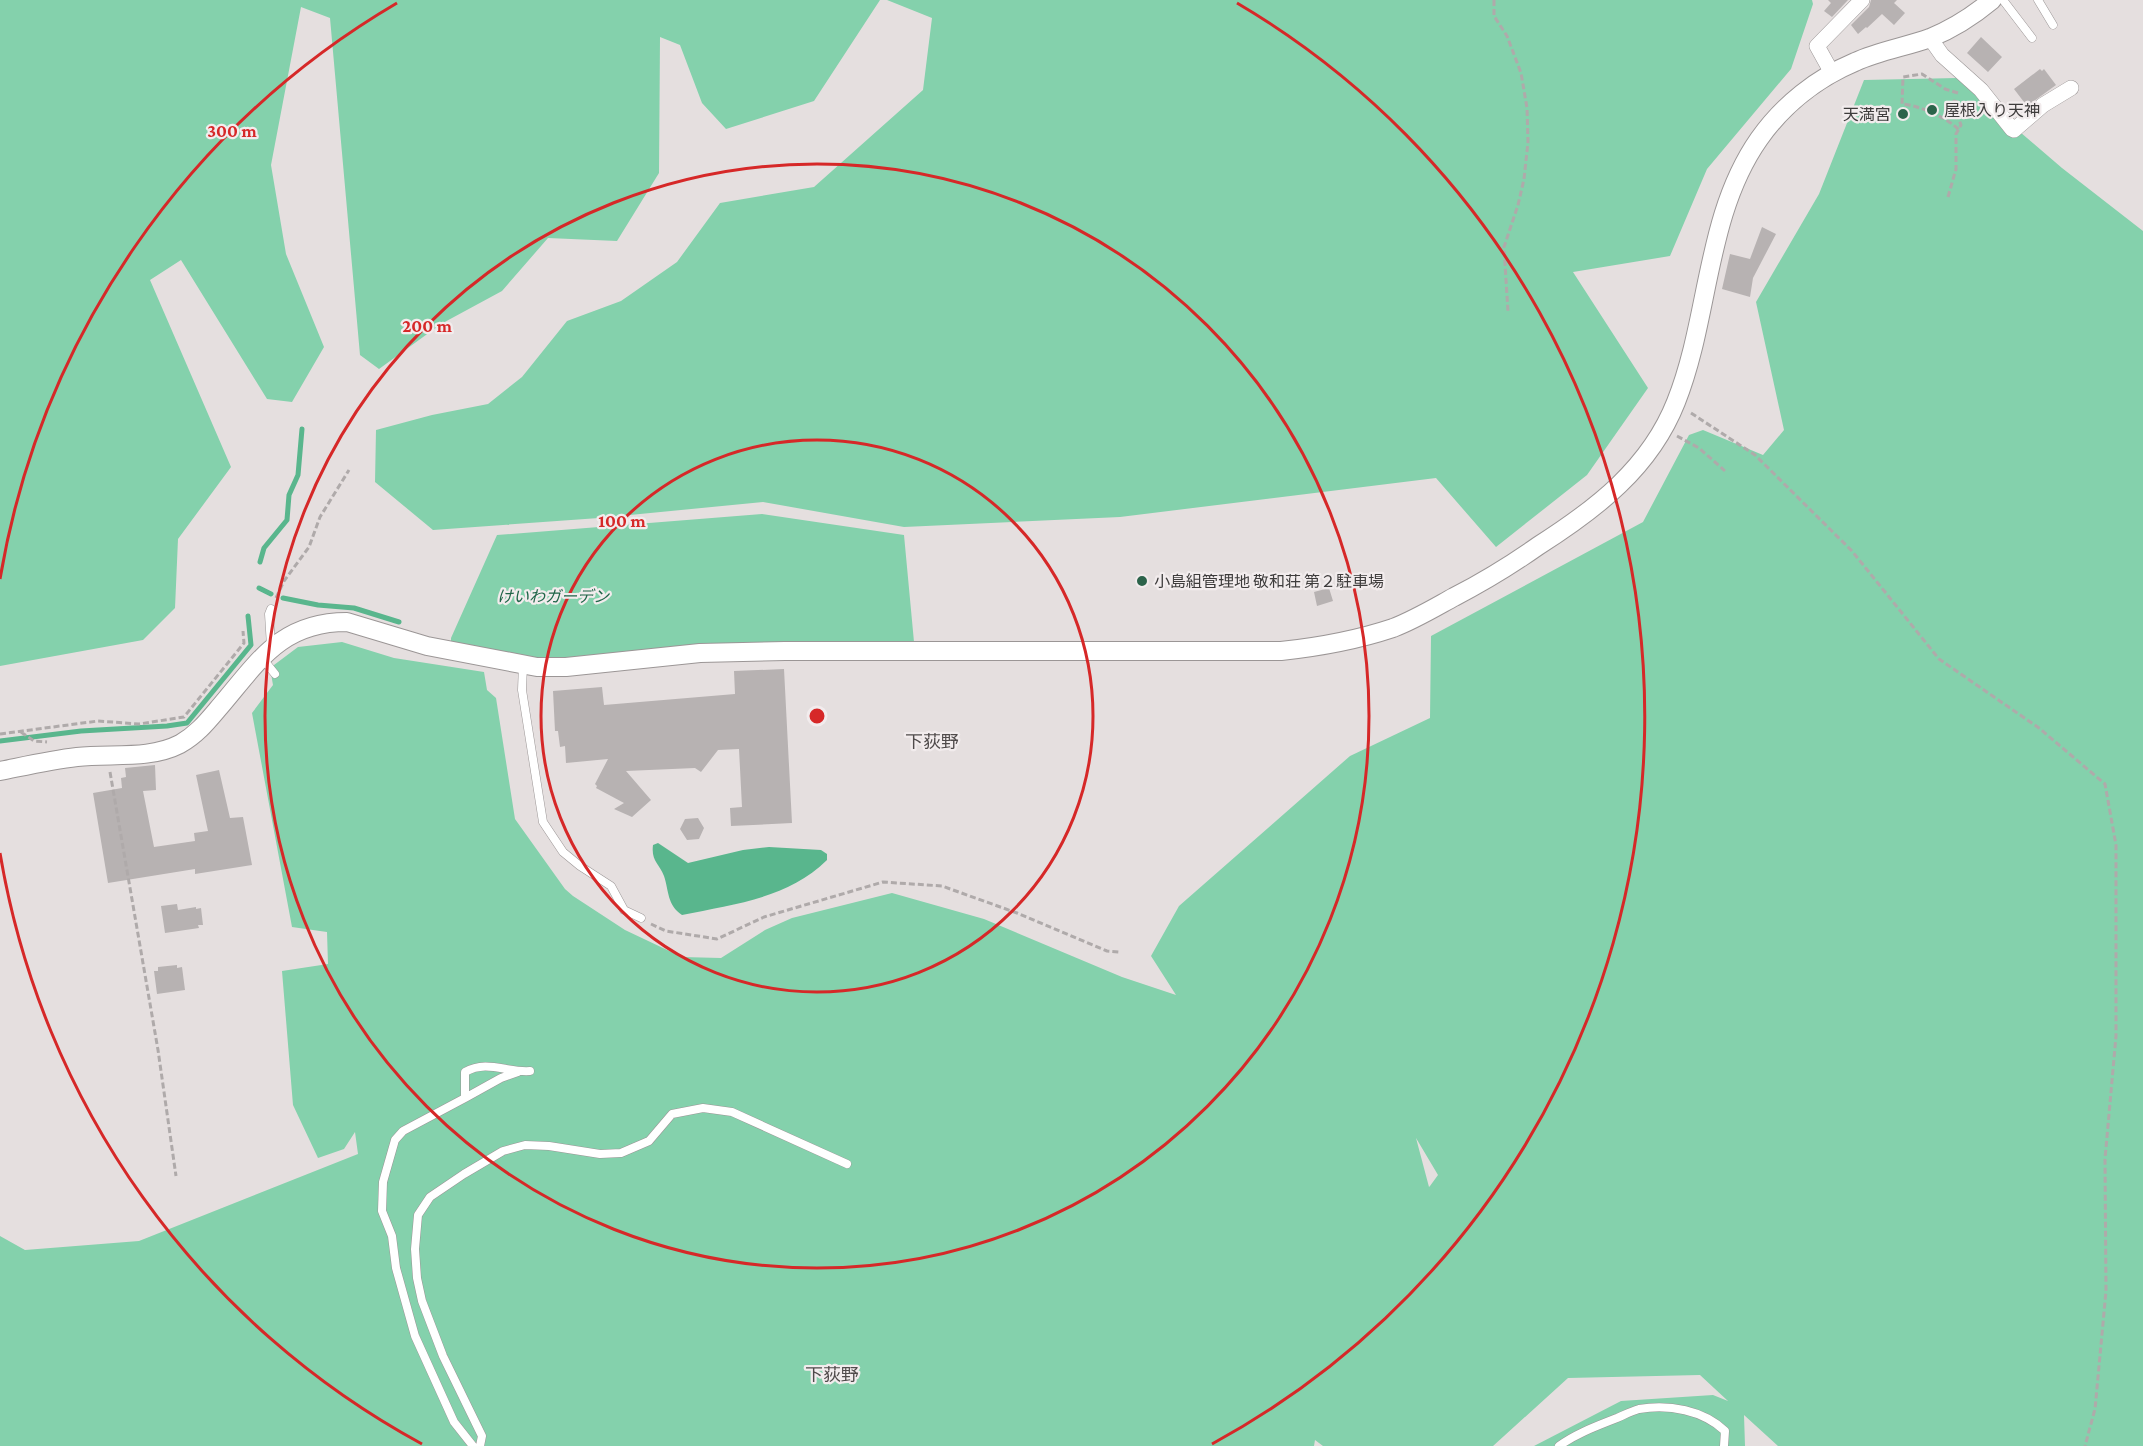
<svg xmlns="http://www.w3.org/2000/svg" width="2143" height="1446" viewBox="0 0 2143 1446" font-family="'Crimson Pro','Noto Sans JP',serif">
<style>
.green{fill:#84d1ac;fill-rule:evenodd}
.water{fill:#59b68d}
.lines{fill:none;stroke-linecap:round;stroke-linejoin:round}
.stream{stroke:#59b68d;stroke-width:5}
.building{fill:#b7b2b2}
.service-casing{stroke:#9b9696;stroke-width:9}
.minor-casing{stroke:#9b9696;stroke-width:16}
.tertiary-casing{stroke:#9b9696;stroke-width:20}
.path{stroke:#afaaaa;stroke-width:3;stroke-dasharray:6 3;stroke-linecap:butt}
.service{stroke:#fff;stroke-width:8}
.minor{stroke:#fff;stroke-width:15}
.tertiary{stroke:#fff;stroke-width:18}
.ring{fill:none;stroke:#d62828;stroke-width:3}
.poi-dot{fill:#2b634a;stroke:#f2eced;stroke-width:2}
.labels{text-anchor:middle;stroke-width:4.5;stroke-linejoin:round;paint-order:stroke}
.poi-label{font-size:16px;fill:#3e3c3c;stroke:#f2eced;text-anchor:start}
.park-label{font-size:16px;font-style:italic;fill:#1e6447;stroke:#f2eced}
.neighbourhood-label{font-size:18px;fill:#504b4b;stroke:#f2eced}
.centre{fill:#d62828;stroke:#f2eced;stroke-width:3}
.ring-label{font-size:18px;text-anchor:middle;font-weight:bold;fill:#d62828;stroke:#f2eced;stroke-width:4.5;stroke-linejoin:round;paint-order:stroke}
</style>
<rect width="100%" height="100%" fill="#e5dfdf"/>
<path class="green" d="M0 0H880L814 101 726 129 702 103 680 45 660 37 659 173 617 241 548 238 502 291 441 324 379 369 360 355 330 18 301 7 271 165 286 254 324 347 292 402 267 399 181 260 150 280 231 467 178 539 175 608 143 640 0 666Z
M887 0H1812L1813 4 1791 69 1707 169 1670 256 1573 272 1648 388 1587 475 1496 547 1436 478 1120 517 904 527 763 502 599 518 433 530 375 482 376 430 432 415 488 404 522 377 567 321 621 301 677 262 720 203 814 187 923 90 932 18Z
M1957 78 2062 168 2143 231V1446H1778L1744 1415 1745 1446H1534L1621 1401 1713 1395 1728 1401 1700 1375 1568 1378 1493 1446H1323L1315 1440 1314 1446H0V1236L25 1250 139 1241 358 1154 355 1132 344 1149 318 1158 293 1105 282 971 328 964 327 932 292 927 252 713 273 685 270 668 298 647 342 642 394 658 484 672 487 690 496 698 515 819 565 889 573 896 625 930 682 957 721 958 765 930 792 918 892 893 984 919 1122 977 1176 995 1151 956 1179 906 1350 756 1430 718 1431 636 1643 522 1689 435 1703 430 1763 455 1784 430 1756 302 1819 194 1864 80ZM1416 1138 1438 1175 1430 1186 1429 1187Z
M762 514 904 535 914 642 723 645 551 661 451 644V638L497 535Z"/>
<path class="water" d="M658 843 688 863 743 850 769 847 821 850 827 854V860C787 899 734 904 682 915 667 905 669 891 664 876 659 863 651 861 653 845Z"/>
<g class="lines">
<path class="stream" d="M260 562 264 548 287 520 289 495 298 475 302 429
M259 588 271 594
M283 598 318 605 354 608 399 622
M0 741 81 731 167 726 187 723 251 645 248 616"/>
</g>
<path class="building" d="M1828 0H1848L1832 17 1824 11 1831 3Z
M1871 0H1897L1894 3 1905 13 1894 25 1882 14 1867 28 1866 27 1858 34 1851 25 1869 7Z
M1981 37 2002 57 1988 72 1967 53Z
M2040 69 2042 71 2044 69 2056 85 2027 106 2014 89Z
M1762 227 1776 234 1753 278 1750 297 1722 289 1730 254 1750 259Z
M1329 588 1333 601 1317 606 1314 592Z
M784 669 792 823 731 826 730 808 742 807 739 749 718 750 701 772 695 768 626 771 651 800 632 817 614 809 624 803 596 788 597 786 595 784 608 759 566 763 565 746 560 747 558 731H555L553 691 602 687 604 705 735 694 734 671Z
M155 765 156 790 143 791 154 847 195 841 194 833 208 831 196 775 219 770 230 818 243 817 252 865 195 874V869L108 883 93 793 122 788 121 778 126 777 125 768Z
M698 818 704 828 699 839 687 840 680 829 685 819Z
M177 904 178 910 196 907V909L201 908 203 925H198L199 928 165 933 161 906Z
M177 965V968L182 967 185 990 157 994 154 971H158V967Z"/>
<g class="lines">
<defs>
<path id="service" d="M2003 0 2032 38
M2038 0 2053 25
M271 609 269 614 271 646
M263 659 275 674
M523 665 522 690 543 822 563 852 580 866 611 886 624 910 641 918
M465 1098 501 1078 518 1072
M473 1446 454 1422 415 1336 396 1268 392 1236 382 1211 383 1182 395 1140 403 1131 465 1098V1072C487 1059 507 1073 530 1071
M480 1446 482 1436 443 1356 422 1301 417 1278 415 1249 418 1215 430 1197 464 1174 503 1151 525 1145 549 1146 600 1154 621 1153 649 1141 672 1114 703 1108 732 1112 847 1164
M1559 1446C1577 1433 1597 1426 1617 1418 1624 1415 1632 1411 1639 1409 1669 1404 1703 1410 1725 1431L1724 1446"/>
<path id="minor" d="M1930 38 1942 55 1981 90 2012 129 2014 130 2043 105 2071 88
M1832 73 1817 46 1862 0"/>
<path id="tertiary" d="M0 771C25 766 51 760 77 757 111 753 149 760 180 744 196 735 206 723 217 710 257 664 279 622 347 622L427 646 537 667H566L700 653 785 651H1281C1319 647 1357 640 1393 628 1414 620 1434 608 1454 597 1483 582 1511 565 1538 546 1596 509 1650 468 1676 402 1710 317 1705 216 1759 139 1783 105 1817 78 1855 62 1879 51 1905 47 1930 38 1952 29 1974 15 1992 0"/>
</defs>
<use href="#service" class="service-casing"/>
<use href="#minor" class="minor-casing"/>
<use href="#tertiary" class="tertiary-casing"/>
<path class="path" d="M1494 0V16L1507 36 1521 73 1527 108 1528 142 1524 179 1518 205 1504 247 1508 312
M1958 93 1945 89 1922 74 1903 77 1902 104C1918 105 1948 118 1959 130
M1948 197 1956 169V134L1961 125 1953 104 1954 101 1973 107
M1691 413 1755 455 1852 551 1939 659 2039 728 2105 784 2116 845V1036L2105 1159 2106 1291 2095 1409 2085 1446
M1677 436 1699 448 1725 471
M276 598 284 581 309 547 320 517 349 470
M21 732 34 741 47 742
M0 734 98 721 139 724 184 717 244 643 243 631
M110 772 158 1050 176 1176
M651 924 666 931 717 939 764 917 883 882 942 886 1017 913 1107 951 1119 952"/>
<use href="#service" class="service"/>
<use href="#minor" class="minor"/>
<use href="#tertiary" class="tertiary"/>
</g>
<g class="ring">
<circle cx="817" cy="716" r="276"/>
<circle cx="817" cy="716" r="552"/>
<path d="M422 1444A828 828 0 0 1 0 853M0 579A828 828 0 0 1 397 3M1237 3A828 828 0 0 1 1212 1444"/>
</g>
<g class="poi-dot">
<circle cx="1932" cy="110" r="6"/>
<circle cx="1903" cy="114" r="6"/>
<circle cx="1142" cy="581" r="6"/>
</g>
<g class="labels">
<g class="poi-label">
<text x="1944" y="116">屋根入り天神</text>
<text x="1891" y="120" text-anchor="end">天満宮</text>
<text x="1154" y="587">小島組管理地 敬和荘 第２駐車場</text>
</g>
<g class="park-label">
<text x="553" y="602">けいわガーデン</text>
</g>
<g class="neighbourhood-label">
<text x="932" y="748">下荻野</text>
<text x="832" y="1381">下荻野</text>
</g>
</g>
<circle cx="817" cy="716" r="9" class="centre"/>
<g class="ring-label">
<text x="232" y="137">300 m</text>
<text x="427" y="332">200 m</text>
<text x="622" y="527">100 m</text>
</g>
</svg>
